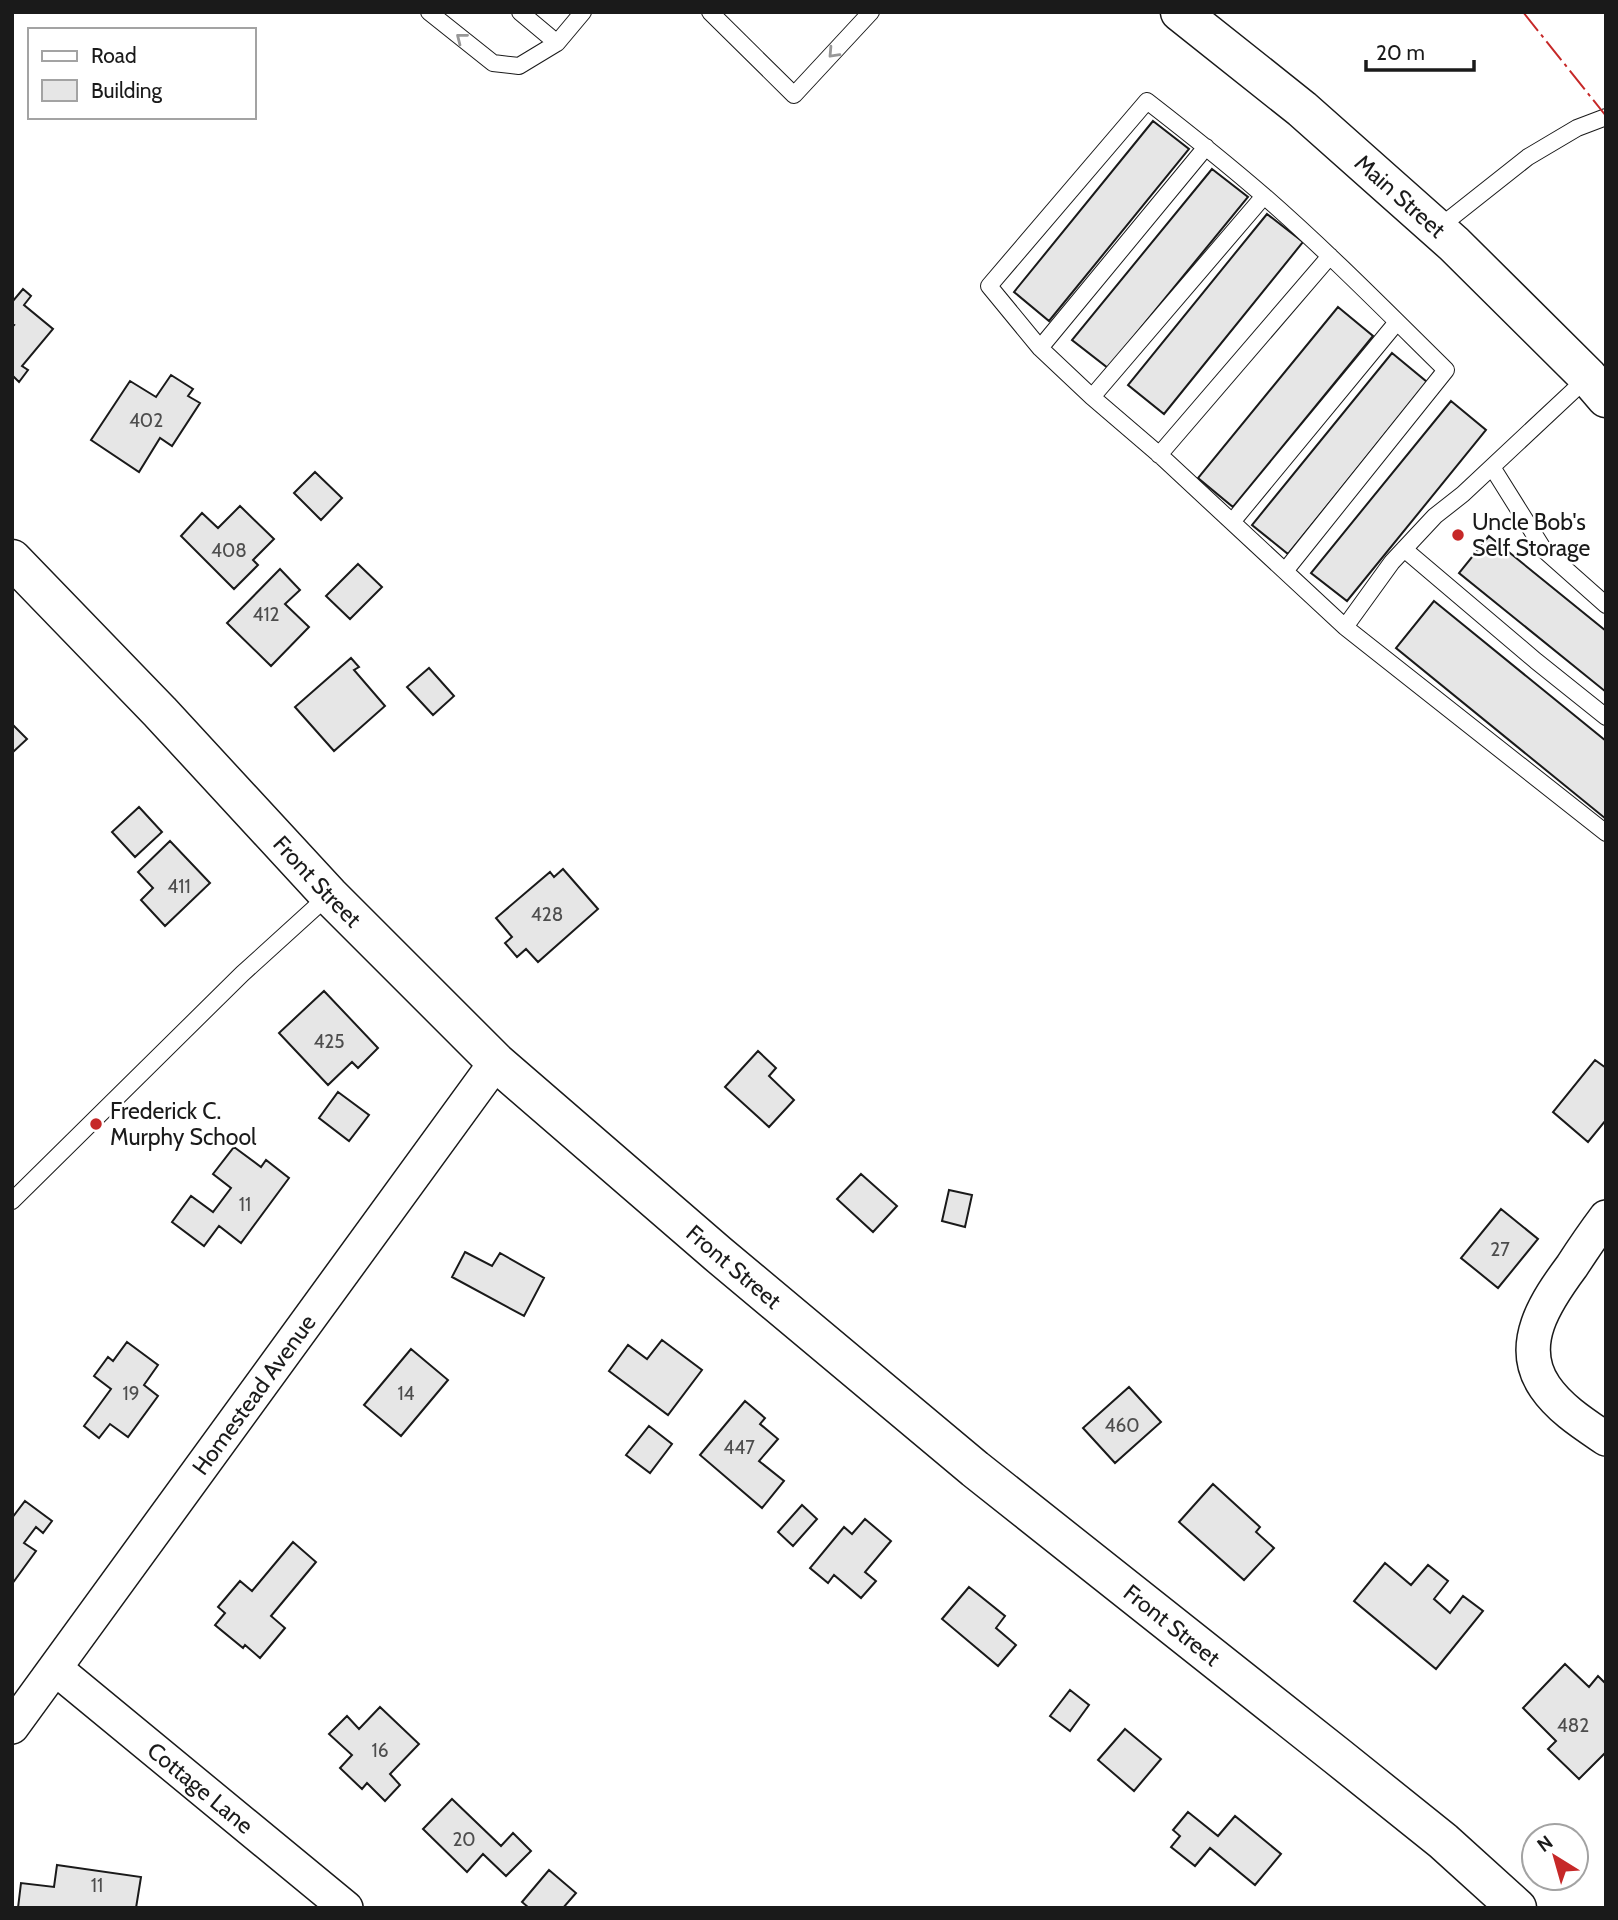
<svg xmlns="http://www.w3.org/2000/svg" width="1618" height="1920" viewBox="0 0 1618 1920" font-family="Cabin,sans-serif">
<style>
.building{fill:#e6e6e6;stroke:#1a1a1a;stroke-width:2}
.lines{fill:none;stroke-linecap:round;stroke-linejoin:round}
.service-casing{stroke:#1a1a1a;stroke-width:18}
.minor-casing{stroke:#1a1a1a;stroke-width:36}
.tertiary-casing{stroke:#1a1a1a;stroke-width:41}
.primary-casing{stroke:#1a1a1a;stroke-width:41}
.service{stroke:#fff;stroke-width:16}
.minor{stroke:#fff;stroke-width:33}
.tertiary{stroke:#fff;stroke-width:38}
.primary{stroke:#fff;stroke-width:38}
.power{stroke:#c62828;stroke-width:2;stroke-dasharray:24 5 3.5 5;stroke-linecap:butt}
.oneway{stroke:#989898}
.poi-dot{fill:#c62828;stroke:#fff;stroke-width:2.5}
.labels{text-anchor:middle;stroke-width:5;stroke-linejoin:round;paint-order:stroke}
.number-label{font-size:19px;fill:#4d4d4d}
.street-label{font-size:23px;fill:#1a1a1a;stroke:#fff}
.poi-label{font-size:23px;fill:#1a1a1a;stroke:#fff;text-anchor:start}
</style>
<rect width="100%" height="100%" fill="#fff"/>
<path class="building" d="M1153 121 1189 149 1049 321 1014 292Z
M1212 169 1248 197 1108 368 1072 340Z
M1267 214 1303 242 1164 414 1128 385Z
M23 289 31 296 24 305 53 329 22 366 28 370 19 382 14 377 12 378V327L14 325 12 324V302Z
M1338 307 1373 336 1233 507 1198 478Z
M1392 353 1427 382 1288 554 1252 525Z
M171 375 193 389 188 396 200 403 172 446 160 438 139 472 91 440 130 381 156 397Z
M1451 401 1486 430 1347 601 1311 573Z
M315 472 342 498 321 520 294 493Z
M240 506 274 539 253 560 258 565 234 589 181 536 202 513 218 528Z
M1489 536 1606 631V692L1459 573Z
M358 564 382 587 350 619 326 596Z
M280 569 300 590 285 604 309 627 271 666 227 623Z
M1434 601 1606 741V819L1396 648Z
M351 658 359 667 354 670 385 706 334 751 295 707Z
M429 668 454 696 433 715 407 687Z
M12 724 27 739 12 753Z
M139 807 162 832 135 857 112 832Z
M170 841 210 883 165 926 141 900 153 888 138 872Z
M563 869 598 909 538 962 526 949 517 957 505 943 512 937 496 918 550 872 554 877Z
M324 991 378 1048 358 1068 352 1062 328 1085 279 1033Z
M758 1051 776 1068 769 1076 794 1100 769 1127 725 1087Z
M1595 1060 1606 1068V1120L1588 1142 1553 1112Z
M338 1092 369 1115 349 1141 319 1118Z
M234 1147 261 1167 266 1160 289 1178 241 1243 219 1226 204 1246 172 1222 191 1196 213 1212 231 1188 213 1174Z
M861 1174 897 1206 873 1232 837 1199Z
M949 1190 972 1195 965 1227 942 1221Z
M1501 1209 1538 1239 1498 1288 1461 1258Z
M465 1252 492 1266 500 1253 544 1278 524 1316 452 1277Z
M662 1340 702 1370 668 1415 609 1371 628 1345 647 1359Z
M127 1342 158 1365 144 1385 158 1396 128 1437 110 1424 99 1438 84 1426 111 1389 94 1376 108 1357 113 1361Z
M411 1349 448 1380 401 1436 364 1405Z
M1129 1387 1161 1422 1115 1463 1083 1428Z
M745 1401 765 1418 760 1424 778 1439 759 1461 784 1481 762 1508 700 1455Z
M649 1426 672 1444 650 1473 626 1455Z
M1213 1484 1260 1527 1256 1532 1274 1548 1244 1580 1179 1522Z
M25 1501 52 1521 43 1533 36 1527 24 1543 36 1551 12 1584V1518Z
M802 1505 817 1519 793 1546 778 1532Z
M865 1519 891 1541 865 1572 876 1581 861 1598 834 1575 828 1583 810 1568 844 1527 852 1534Z
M293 1542 316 1562 271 1616 285 1628 260 1658 245 1645 243 1648 215 1625 225 1613 218 1607 240 1581 252 1591Z
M1385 1563 1411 1585 1428 1565 1448 1581 1434 1599 1450 1613 1463 1596 1483 1611 1436 1669 1354 1601Z
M969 1587 1005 1616 996 1628 1016 1645 998 1666 942 1619Z
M1565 1664 1589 1687 1598 1676 1606 1684V1752L1579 1779 1548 1749 1556 1741 1523 1708Z
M1070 1690 1089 1705 1070 1731 1050 1716Z
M380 1707 419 1744 390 1774 400 1785 385 1801 367 1783 362 1789 340 1768 352 1755 329 1734 347 1716 359 1729Z
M1125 1729 1161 1759 1134 1791 1098 1760Z
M452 1799 501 1846 513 1833 531 1851 506 1876 483 1854 467 1872 423 1829Z
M1188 1812 1218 1836 1235 1816 1281 1854 1255 1885 1210 1848 1195 1866 1171 1847 1180 1836 1173 1830Z
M57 1865 141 1877 136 1908H18L21 1883 54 1887Z
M549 1870 576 1893 563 1908H529L522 1902Z"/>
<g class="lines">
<defs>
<path id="service" d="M429 12 493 63 519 66 557 43 583 12
M520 12 557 43
M710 12 794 95 871 12
M1437 229 1528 157 1577 128 1606 117
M1040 348 1206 147
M1092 397 1264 196
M1159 455 1330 256
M1492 467 1544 550 1606 605
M1232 522 1397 322
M1404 549 1536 661 1606 717
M1285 571 1446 370C1386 311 1327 251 1264 196 1226 163 1187 132 1147 101L989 286 1040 348 1092 397 1162 457 1345 627 1606 833
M1345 627 1392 562 1435 516 1463 494 1588 377
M12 1201 242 974 329 895"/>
<g id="minor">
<path d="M1606 1217C1594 1233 1583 1249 1572 1266 1546 1301 1516 1345 1545 1387 1560 1409 1584 1424 1606 1439"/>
<path id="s1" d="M56 1669 346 1908"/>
<path id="s2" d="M12 1727 496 1062"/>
</g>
<g id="tertiary">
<path id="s3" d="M12 559 160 712 329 895 496 1062 718 1254 975 1469 1337 1756 1443 1841 1517 1908"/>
</g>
<g id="primary">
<path id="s4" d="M1180 12 1302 109 1454 244 1588 377 1606 398"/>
</g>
</defs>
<use href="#service" class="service-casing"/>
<use href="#minor" class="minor-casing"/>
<use href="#tertiary" class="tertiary-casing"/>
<use href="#primary" class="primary-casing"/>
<use href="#service" class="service"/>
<use href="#minor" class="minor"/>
<use href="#tertiary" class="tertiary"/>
<use href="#primary" class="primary"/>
<path class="power" d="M1523 12 1606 116"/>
</g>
<defs><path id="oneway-chevron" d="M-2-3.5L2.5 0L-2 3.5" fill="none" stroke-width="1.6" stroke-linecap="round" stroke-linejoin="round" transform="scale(1.75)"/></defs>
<g class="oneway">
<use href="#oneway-chevron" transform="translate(461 38) rotate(-142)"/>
<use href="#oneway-chevron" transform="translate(833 53) rotate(133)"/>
</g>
<g class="poi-dot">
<circle cx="1458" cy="535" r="7"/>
<circle cx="96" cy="1124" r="7"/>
</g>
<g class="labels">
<g class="number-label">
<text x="146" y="427">402</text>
<text x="229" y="557">408</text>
<text x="266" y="621">412</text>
<text x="179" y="893">411</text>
<text x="547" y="921">428</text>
<text x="329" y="1048">425</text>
<text x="245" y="1211">11</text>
<text x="1500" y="1256">27</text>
<text x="131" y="1400">19</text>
<text x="406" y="1400">14</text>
<text x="1122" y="1432">460</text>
<text x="739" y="1454">447</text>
<text x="1573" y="1732">482</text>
<text x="380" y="1757">16</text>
<text x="464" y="1846">20</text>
<text x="97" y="1892">11</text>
</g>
<g class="street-label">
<text dy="8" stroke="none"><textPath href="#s4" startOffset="287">Main Street</textPath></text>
<text dy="8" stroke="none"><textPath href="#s3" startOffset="444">Front Street</textPath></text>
<text dy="8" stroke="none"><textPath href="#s3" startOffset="1012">Front Street</textPath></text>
<text dy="8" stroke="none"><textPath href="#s2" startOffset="411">Homestead Avenue</textPath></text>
<text dy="8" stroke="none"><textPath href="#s3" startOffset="1578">Front Street</textPath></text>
<text dy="8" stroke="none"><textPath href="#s1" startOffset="187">Cottage Lane</textPath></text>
</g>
<g class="poi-label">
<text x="1472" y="530">Uncle Bob's<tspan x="1472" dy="26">Self Storage</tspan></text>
<text x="110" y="1119">Frederick C.<tspan x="110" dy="26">Murphy School</tspan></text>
</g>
</g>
<rect width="1618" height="1920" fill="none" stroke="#1a1a1a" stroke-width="28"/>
<rect x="28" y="28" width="228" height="91" fill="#ffffff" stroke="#a3a3a3" stroke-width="2"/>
<rect x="42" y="51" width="35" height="10" fill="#ffffff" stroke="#a3a3a3" stroke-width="2"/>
<text x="91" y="63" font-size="21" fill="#1a1a1a">Road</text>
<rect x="42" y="80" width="35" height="21" fill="#e6e6e6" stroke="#a3a3a3" stroke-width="2"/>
<text x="91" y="98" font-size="21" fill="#1a1a1a">Building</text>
<g transform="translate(1555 1857) rotate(323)"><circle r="33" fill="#ffffff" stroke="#a3a3a3" stroke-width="2"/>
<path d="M0-5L12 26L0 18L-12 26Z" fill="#c62828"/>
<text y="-10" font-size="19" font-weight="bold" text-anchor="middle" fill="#1a1a1a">N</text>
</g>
<path d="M1366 60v10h108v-10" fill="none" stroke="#1a1a1a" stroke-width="3.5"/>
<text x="1376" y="60" font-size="21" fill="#1a1a1a" stroke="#ffffff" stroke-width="5" paint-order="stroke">20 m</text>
</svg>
